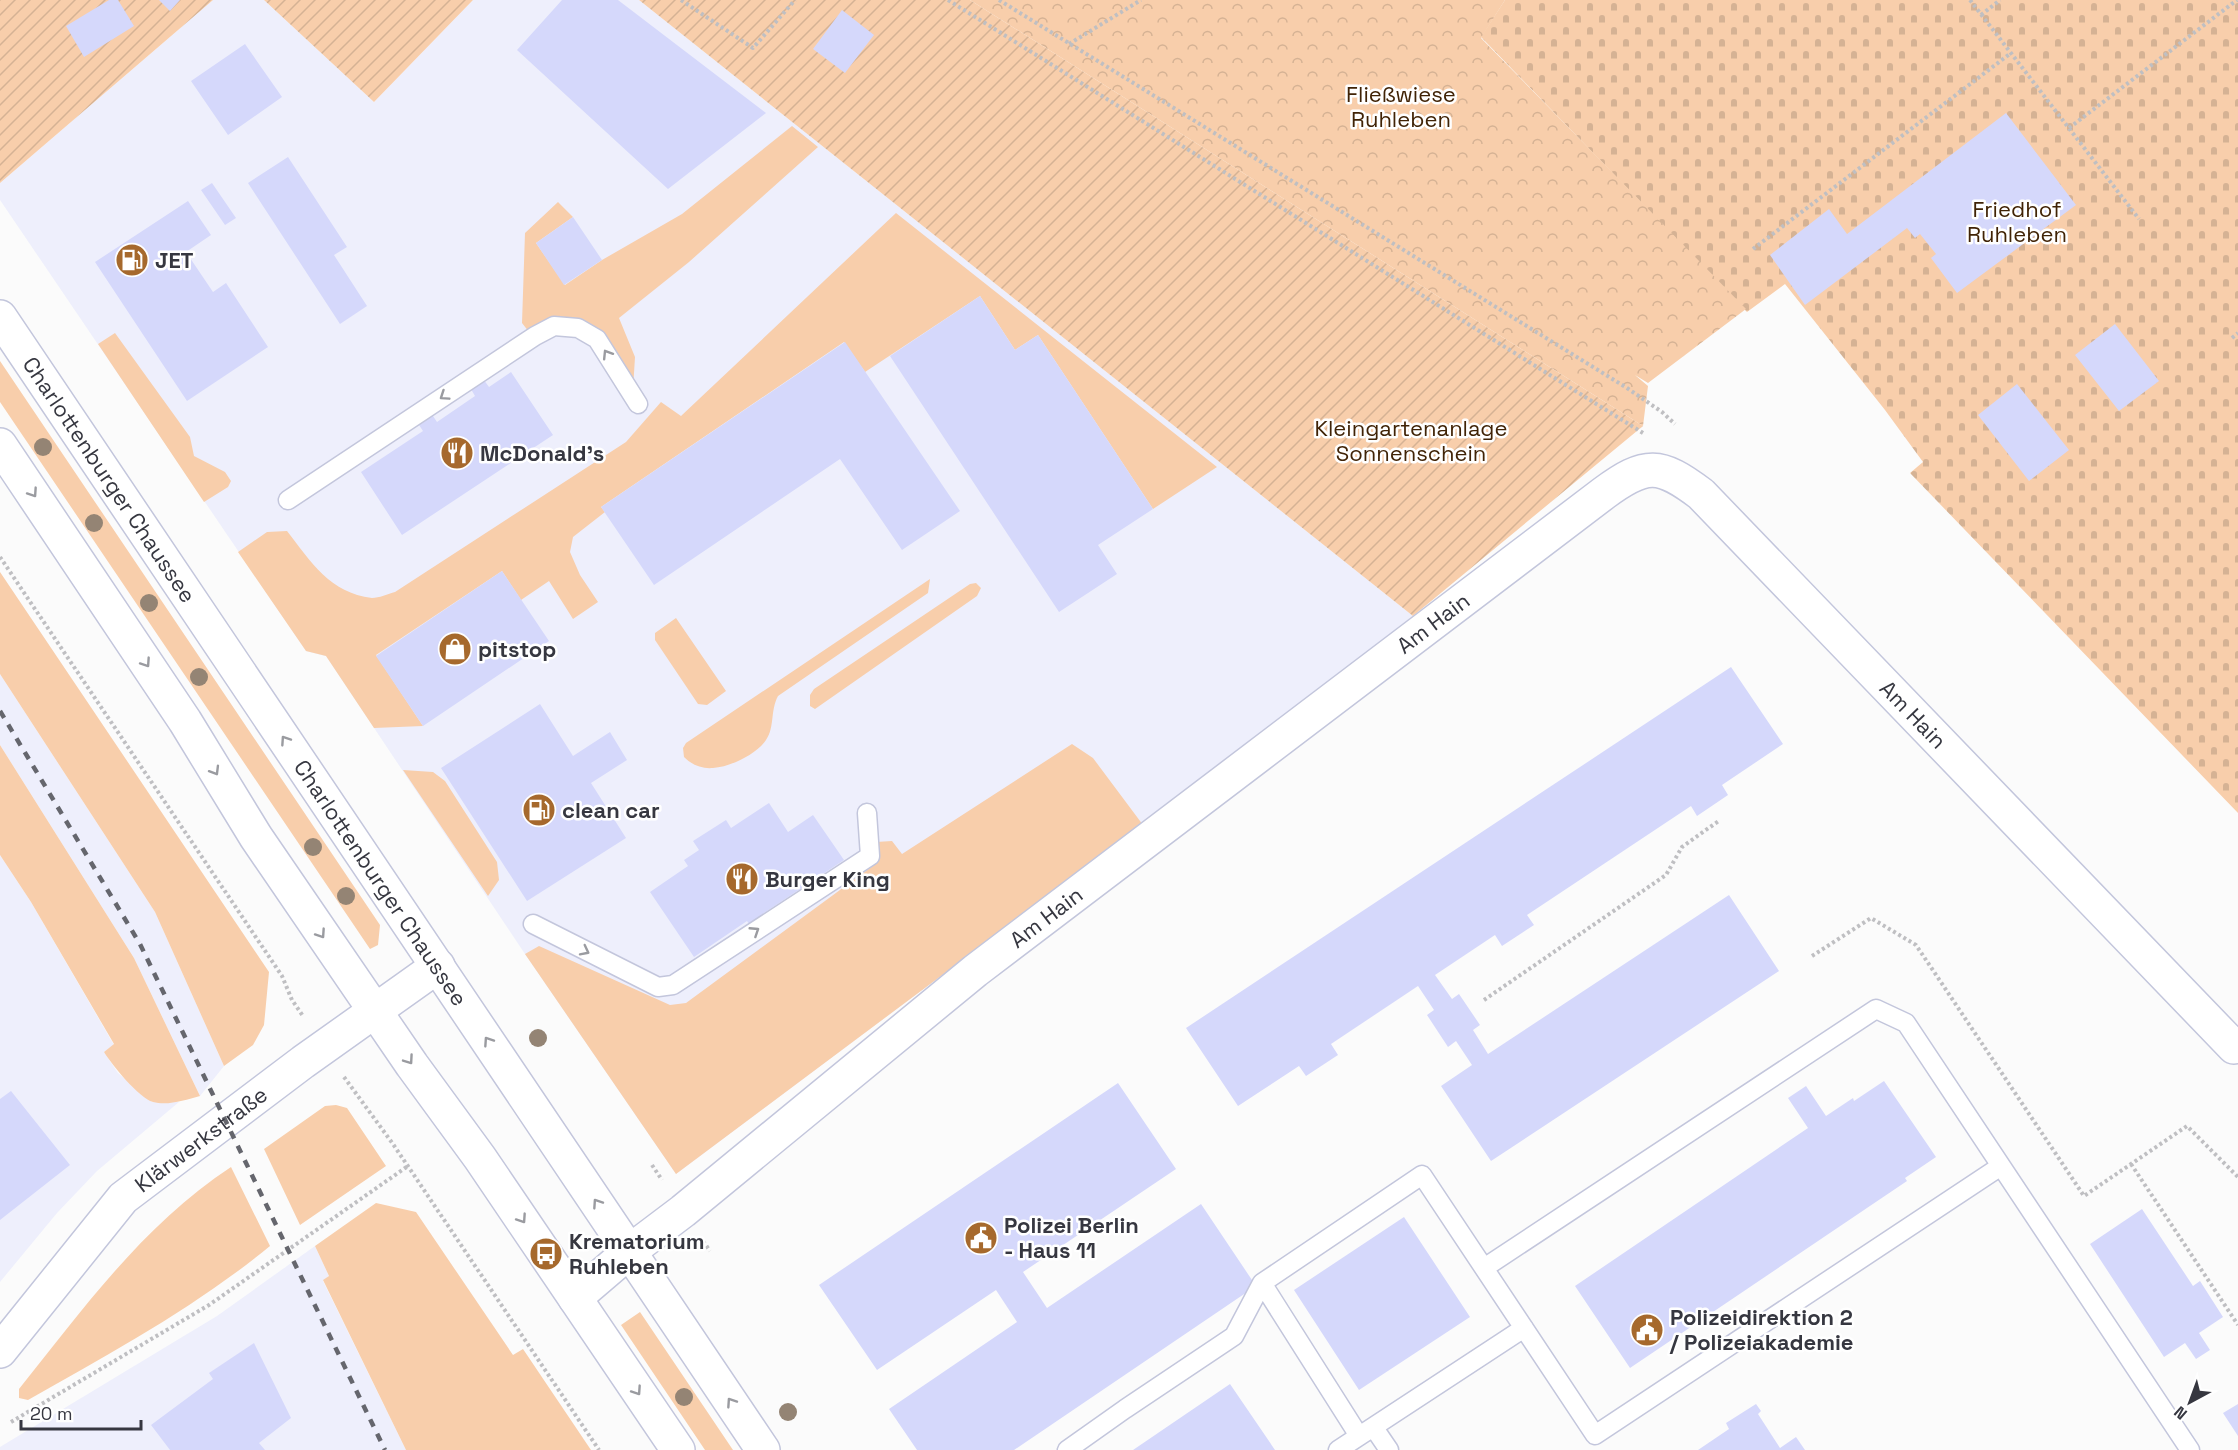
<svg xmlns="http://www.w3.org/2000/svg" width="2238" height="1450" viewBox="0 0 2238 1450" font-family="'Space Grotesk',sans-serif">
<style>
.built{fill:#eeeffc}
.grass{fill:#f8ceab}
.cemetery{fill:url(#cemetery-stones)}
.park{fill:url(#park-crowns)}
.garden{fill:url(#garden-furrows)}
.building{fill:#d5d8fb}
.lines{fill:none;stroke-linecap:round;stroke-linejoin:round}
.lane-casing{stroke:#c3c6dc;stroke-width:21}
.street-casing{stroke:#c3c6dc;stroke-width:36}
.secondary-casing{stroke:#c3c6dc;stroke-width:36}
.path{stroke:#bfbfc2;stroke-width:4;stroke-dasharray:3 3;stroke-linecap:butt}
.lane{stroke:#fff;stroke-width:18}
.street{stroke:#fff;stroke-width:33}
.secondary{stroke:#fff;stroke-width:33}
.rail{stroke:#65666d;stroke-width:4.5;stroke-dasharray:8 8;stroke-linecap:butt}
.tree{fill:#948474}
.oneway{stroke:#9a9ba0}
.labels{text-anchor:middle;stroke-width:5;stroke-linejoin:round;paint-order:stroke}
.park-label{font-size:22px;fill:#402306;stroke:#fff}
.poi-label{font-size:22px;font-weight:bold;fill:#363740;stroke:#fff;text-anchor:start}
.street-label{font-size:22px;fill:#363740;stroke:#fff}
</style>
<defs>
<pattern id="cemetery-stones" width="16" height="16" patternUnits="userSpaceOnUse" patternTransform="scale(1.5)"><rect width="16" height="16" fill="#f8ceab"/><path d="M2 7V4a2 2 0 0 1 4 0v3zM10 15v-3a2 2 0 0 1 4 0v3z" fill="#d5b294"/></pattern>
<pattern id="park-crowns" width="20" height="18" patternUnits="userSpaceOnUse" patternTransform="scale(1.5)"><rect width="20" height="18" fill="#f8ceab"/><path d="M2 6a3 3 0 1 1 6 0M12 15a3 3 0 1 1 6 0" fill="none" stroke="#d5b294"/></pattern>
<pattern id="garden-furrows" width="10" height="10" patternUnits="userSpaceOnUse" patternTransform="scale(1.5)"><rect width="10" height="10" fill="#f8ceab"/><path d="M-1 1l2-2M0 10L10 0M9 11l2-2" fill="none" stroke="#d5b294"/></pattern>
</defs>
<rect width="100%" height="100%" fill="#fbfbfb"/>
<path class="built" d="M213 0H264L374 102 473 0H639L1413 616 1143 825 676 1174 525 954 326 656 306 651 0 200V183Z
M0 674 155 912 224 1066 200 1096 134 958 0 745Z
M0 855 31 902 114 1045 104 1052 118 1073 152 1102H179L97 1171 57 1213 0 1282Z
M315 1246 329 1276 323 1281 406 1450H0V1447L217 1316Z"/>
<path class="grass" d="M792 126 818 147 689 262 619 318 635 357 633 389 600 335 529 332 522 323 525 233 558 202 573 217 536 243 565 285 602 260 682 214Z
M896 213 1217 467 1153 509 1038 335 1015 350 980 296 865 372 844 342 601 507 605 512 573 537 570 552 580 575 598 602 573 619 549 581 521 600 502 571 376 655 423 726 374 728 326 656 306 651 238 552 267 532 287 531C311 562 330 593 372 598 379 598 388 594 395 592L626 442 661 402 681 416Z
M115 333 190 437 194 456 225 472 231 481 228 487 204 502 98 344Z
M0 361 380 925 378 945 370 949 0 402Z
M0 572 269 972 264 1025 253 1045 224 1066 155 912 0 674Z
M930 579 928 593 778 696C770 711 775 727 766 740 757 754 730 767 713 768 702 769 692 765 684 757L683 748 686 743Z
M976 583 981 588 977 596 815 709 810 706V695L814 689 970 584Z
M676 618 726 691 707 705 698 704 655 640V633Z
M1072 744 1093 758 1143 825 676 1174 525 954 539 946 670 1005 686 1003 874 865 876 842 892 841 902 854Z
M0 745 134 958 200 1096C185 1100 168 1106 153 1102 139 1098 112 1065 104 1052L114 1044 31 902 0 855Z
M403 770 433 772 445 781 497 862 499 880 488 896Z
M336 1105 347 1108 386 1166 300 1225 264 1149 325 1106Z
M231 1167 270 1246C196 1307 111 1353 28 1400L19 1398V1389C83 1309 144 1224 231 1167Z
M376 1203 416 1212 513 1355 523 1349 591 1450H406L323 1280 329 1276 315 1246Z
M640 1312 733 1450H705L621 1325Z"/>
<path class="cemetery" d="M1505 0H2238V813L1910 473 1923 462 1885 410 1785 284 1747 312 1481 37Z"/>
<path class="park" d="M970 0H1505L1481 38 1746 309 1648 383 1635 375 1648 386 1643 426Z"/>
<path class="garden" d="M0 0H213L0 183Z
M264 0H473L374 102Z
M639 0H970L1643 426 1413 616Z"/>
<path class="building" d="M109 0H118L134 26 84 57 66 26Z
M159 0H180L170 11Z
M562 0H618L766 113 668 189 517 50Z
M842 10 874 35 845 73 813 49Z
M245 44 282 97 228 135 191 81Z
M2006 113 2076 205 1957 293 1931 258 1936 254 1920 234 1915 238 1907 228 1805 305 1770 255 1829 209 1847 234Z
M288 157 347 247 334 255 367 306 340 324 248 183Z
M212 183 236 218 225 225 201 190Z
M188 201 211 235 186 252 213 292 226 283 268 347 187 401 95 262Z
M573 217 602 260 564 285 536 243Z
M980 296 1015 350 1038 335 1153 509 1098 545 1117 574 1059 612 890 356Z
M2115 324 2159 381 2119 411 2075 355Z
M845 342 960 511 902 550 840 459 654 585 601 507Z
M511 372 553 435 402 535 361 472 423 431 415 419 429 410 437 422 475 396 468 384 481 376 489 387Z
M2017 384 2069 450 2029 481 1978 415Z
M502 571 549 641 423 726 376 656Z
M1731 667 1783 744 1722 785 1728 795 1697 816 1691 806 1527 915 1534 925 1502 946 1495 935 1435 975 1452 999 1459 994 1480 1025 1473 1030 1488 1054 1729 895 1779 971 1491 1161 1441 1086 1472 1065 1456 1041 1448 1047 1427 1015 1434 1010 1418 986 1331 1044 1338 1055 1306 1076 1299 1066 1238 1106 1186 1028Z
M540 704 573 756 610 732 627 760 591 783 626 838 527 901 441 768Z
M769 803 788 832 813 815 844 860 761 915 765 922 753 930 747 921 694 957 650 892 688 866 684 860 699 850 693 841 726 820 731 828Z
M1884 1081 1936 1157 1905 1178 1907 1181 1630 1368 1575 1286 1808 1128 1788 1098 1806 1086 1826 1116 1853 1098 1854 1101Z
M1118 1083 1176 1169 1023 1272 1047 1308 1201 1204 1256 1286 1014 1450H917L889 1409 1017 1322 996 1290 877 1370 819 1285Z
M11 1091 70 1165 0 1220V1099Z
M2142 1209 2193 1286 2200 1281 2223 1317 2199 1333 2210 1350 2196 1359 2185 1343 2164 1357 2090 1244Z
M1404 1217 1470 1317 1359 1390 1294 1290Z
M254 1343 291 1418 259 1443 265 1450H170L151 1425 213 1379 209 1373Z
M1230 1384 1275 1450H1133Z
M1756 1404 1761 1411 1758 1414 1780 1448 1796 1437 1805 1450H1698L1729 1429 1726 1423Z
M2238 1404V1436L2223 1413Z"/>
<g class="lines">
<defs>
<path id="lane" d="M288 500 535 336 554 326 578 328 597 339 638 404
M533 924 658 987 673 985 870 856 867 813
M1484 1268 1876 1009 1906 1023 2190 1450
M1262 1283 1359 1436
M1374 1428 1389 1450
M1067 1450 1125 1409 1234 1336 1262 1283 1422 1175 1595 1435 2001 1166
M1338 1450 1524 1328"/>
<g id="street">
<path id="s1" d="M575 1298 630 1251 683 1211 975 971 1604 493C1646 462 1660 463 1701 494L2234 1047"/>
<path id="s2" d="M0 1351 123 1198 303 1062 438 966"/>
</g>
<g id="secondary">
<path id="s3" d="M0 317 763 1450"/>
<path d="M0 445 185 721 256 837 412 1065 480 1158 678 1450"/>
</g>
</defs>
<use href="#lane" class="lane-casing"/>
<use href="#street" class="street-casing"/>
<use href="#secondary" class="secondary-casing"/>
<path class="path" d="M681 0 753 48 795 0
M948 0 1643 433
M999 0 1627 388 1662 412 1675 424
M1970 0 2139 219
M1981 15 2000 0
M1069 44 1141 0
M2069 128 2237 0
M1753 249 2011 53
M2232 338 2238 333
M0 557 282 976 292 1000 303 1016
M1812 956 1871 918 1916 945 2084 1196 2187 1126 2238 1177
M1484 1000 1666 875 1682 847 1720 820
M344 1077 393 1144 599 1450
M2131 1164 2238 1325
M652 1165 662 1180
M703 1241 710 1251
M11 1422 209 1305 408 1166"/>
<use href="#lane" class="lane"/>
<use href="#street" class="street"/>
<use href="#secondary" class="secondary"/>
<path class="rail" d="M0 711 140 944 385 1450"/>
</g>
<g class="tree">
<circle cx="43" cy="447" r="9"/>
<circle cx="94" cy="523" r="9"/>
<circle cx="149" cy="603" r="9"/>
<circle cx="199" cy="677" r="9"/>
<circle cx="313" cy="847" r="9"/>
<circle cx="346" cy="896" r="9"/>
<circle cx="538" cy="1038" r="9"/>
<circle cx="684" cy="1397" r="9"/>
<circle cx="788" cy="1412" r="9"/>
</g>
<defs><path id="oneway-chevron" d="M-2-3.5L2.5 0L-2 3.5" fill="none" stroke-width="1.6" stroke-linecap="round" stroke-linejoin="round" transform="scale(1.5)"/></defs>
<g class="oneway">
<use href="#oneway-chevron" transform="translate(607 354) rotate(-122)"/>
<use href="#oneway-chevron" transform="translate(444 396) rotate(146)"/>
<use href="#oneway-chevron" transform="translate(33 493) rotate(56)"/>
<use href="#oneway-chevron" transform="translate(146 663) rotate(56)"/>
<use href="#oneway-chevron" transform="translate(285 740) rotate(-124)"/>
<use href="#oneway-chevron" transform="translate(215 771) rotate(59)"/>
<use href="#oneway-chevron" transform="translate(755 931) rotate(-33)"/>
<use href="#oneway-chevron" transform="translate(321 934) rotate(56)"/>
<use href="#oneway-chevron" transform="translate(585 951) rotate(27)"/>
<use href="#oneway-chevron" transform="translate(488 1041) rotate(-124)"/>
<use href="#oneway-chevron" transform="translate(409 1060) rotate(55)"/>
<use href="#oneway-chevron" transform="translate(597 1203) rotate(-124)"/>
<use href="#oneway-chevron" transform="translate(522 1219) rotate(56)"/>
<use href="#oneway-chevron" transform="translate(637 1391) rotate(56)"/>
<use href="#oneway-chevron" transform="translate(731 1402) rotate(-124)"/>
</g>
<defs>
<symbol id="fuel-disc" viewBox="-11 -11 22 22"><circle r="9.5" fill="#a6692d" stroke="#fff"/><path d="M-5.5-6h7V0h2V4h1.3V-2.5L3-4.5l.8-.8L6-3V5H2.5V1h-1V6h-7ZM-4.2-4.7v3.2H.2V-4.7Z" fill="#fff"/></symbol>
<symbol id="restaurant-disc" viewBox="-11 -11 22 22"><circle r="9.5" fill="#a6692d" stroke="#fff"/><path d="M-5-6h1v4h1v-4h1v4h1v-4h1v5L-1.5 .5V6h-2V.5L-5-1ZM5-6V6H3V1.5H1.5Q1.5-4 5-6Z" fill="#fff"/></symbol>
<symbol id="shop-disc" viewBox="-11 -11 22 22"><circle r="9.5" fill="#a6692d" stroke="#fff"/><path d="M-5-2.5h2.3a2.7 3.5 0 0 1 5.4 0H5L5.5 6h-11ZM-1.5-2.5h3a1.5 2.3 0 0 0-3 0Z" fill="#fff"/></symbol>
<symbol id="civic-disc" viewBox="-11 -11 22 22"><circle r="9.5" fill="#a6692d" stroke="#fff"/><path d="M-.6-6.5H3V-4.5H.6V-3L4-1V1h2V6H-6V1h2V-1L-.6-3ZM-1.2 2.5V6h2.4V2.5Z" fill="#fff"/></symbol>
<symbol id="bus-disc" viewBox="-11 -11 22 22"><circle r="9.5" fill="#a6692d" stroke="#fff"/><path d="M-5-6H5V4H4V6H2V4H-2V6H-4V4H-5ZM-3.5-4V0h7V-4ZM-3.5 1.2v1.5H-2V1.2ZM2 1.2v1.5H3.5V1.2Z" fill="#fff"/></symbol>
</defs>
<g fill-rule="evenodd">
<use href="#fuel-disc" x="113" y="241" width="38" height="38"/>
<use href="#restaurant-disc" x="438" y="434" width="38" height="38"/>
<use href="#shop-disc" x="436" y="630" width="38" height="38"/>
<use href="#fuel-disc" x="520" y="791" width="38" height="38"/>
<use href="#restaurant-disc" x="723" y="860" width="38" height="38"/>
<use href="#civic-disc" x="962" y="1219" width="38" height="38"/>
<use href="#bus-disc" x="527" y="1235" width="38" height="38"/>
<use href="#civic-disc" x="1628" y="1311" width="38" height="38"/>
</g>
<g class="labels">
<g class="park-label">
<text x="1401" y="102">Fließwiese<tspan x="1401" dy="25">Ruhleben</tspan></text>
<text x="2017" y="217">Friedhof<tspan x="2017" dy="25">Ruhleben</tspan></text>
<text x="1411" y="436">Kleingartenanlage<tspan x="1411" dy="25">Sonnenschein</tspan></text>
</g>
<g class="poi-label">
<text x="155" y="268">JET</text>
<text x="480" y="461">McDonald's</text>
<text x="478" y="657">pitstop</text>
<text x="562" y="818">clean car</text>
<text x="765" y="887">Burger King</text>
<text x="1004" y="1233">Polizei Berlin<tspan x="1004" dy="25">- Haus 11</tspan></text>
<text x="569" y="1249">Krematorium<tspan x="569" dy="25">Ruhleben</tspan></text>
<text x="1670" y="1325">Polizeidirektion 2<tspan x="1670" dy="25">/ Polizeiakademie</tspan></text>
</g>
<g class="street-label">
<text dy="8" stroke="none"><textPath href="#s3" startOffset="196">Charlottenburger Chaussee</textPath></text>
<text dy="8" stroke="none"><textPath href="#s1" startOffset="1092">Am Hain</textPath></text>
<text dy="8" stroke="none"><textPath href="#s1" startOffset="1722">Am Hain</textPath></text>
<text dy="8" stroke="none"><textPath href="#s3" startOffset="682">Charlottenburger Chaussee</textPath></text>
<text dy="8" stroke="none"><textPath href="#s1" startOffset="606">Am Hain</textPath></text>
<text dy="8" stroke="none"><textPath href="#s2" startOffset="294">Klärwerkstraße</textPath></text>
</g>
</g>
<g transform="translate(2190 1402) rotate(221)" stroke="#ffffff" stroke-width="4.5" paint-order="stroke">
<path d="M0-4.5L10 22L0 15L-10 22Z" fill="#363740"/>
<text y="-9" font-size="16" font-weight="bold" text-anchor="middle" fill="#363740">N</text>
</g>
<path d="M21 1420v9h120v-9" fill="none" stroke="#363740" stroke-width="3"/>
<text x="30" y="1420" font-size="18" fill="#363740" stroke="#ffffff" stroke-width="4.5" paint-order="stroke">20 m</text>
</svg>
